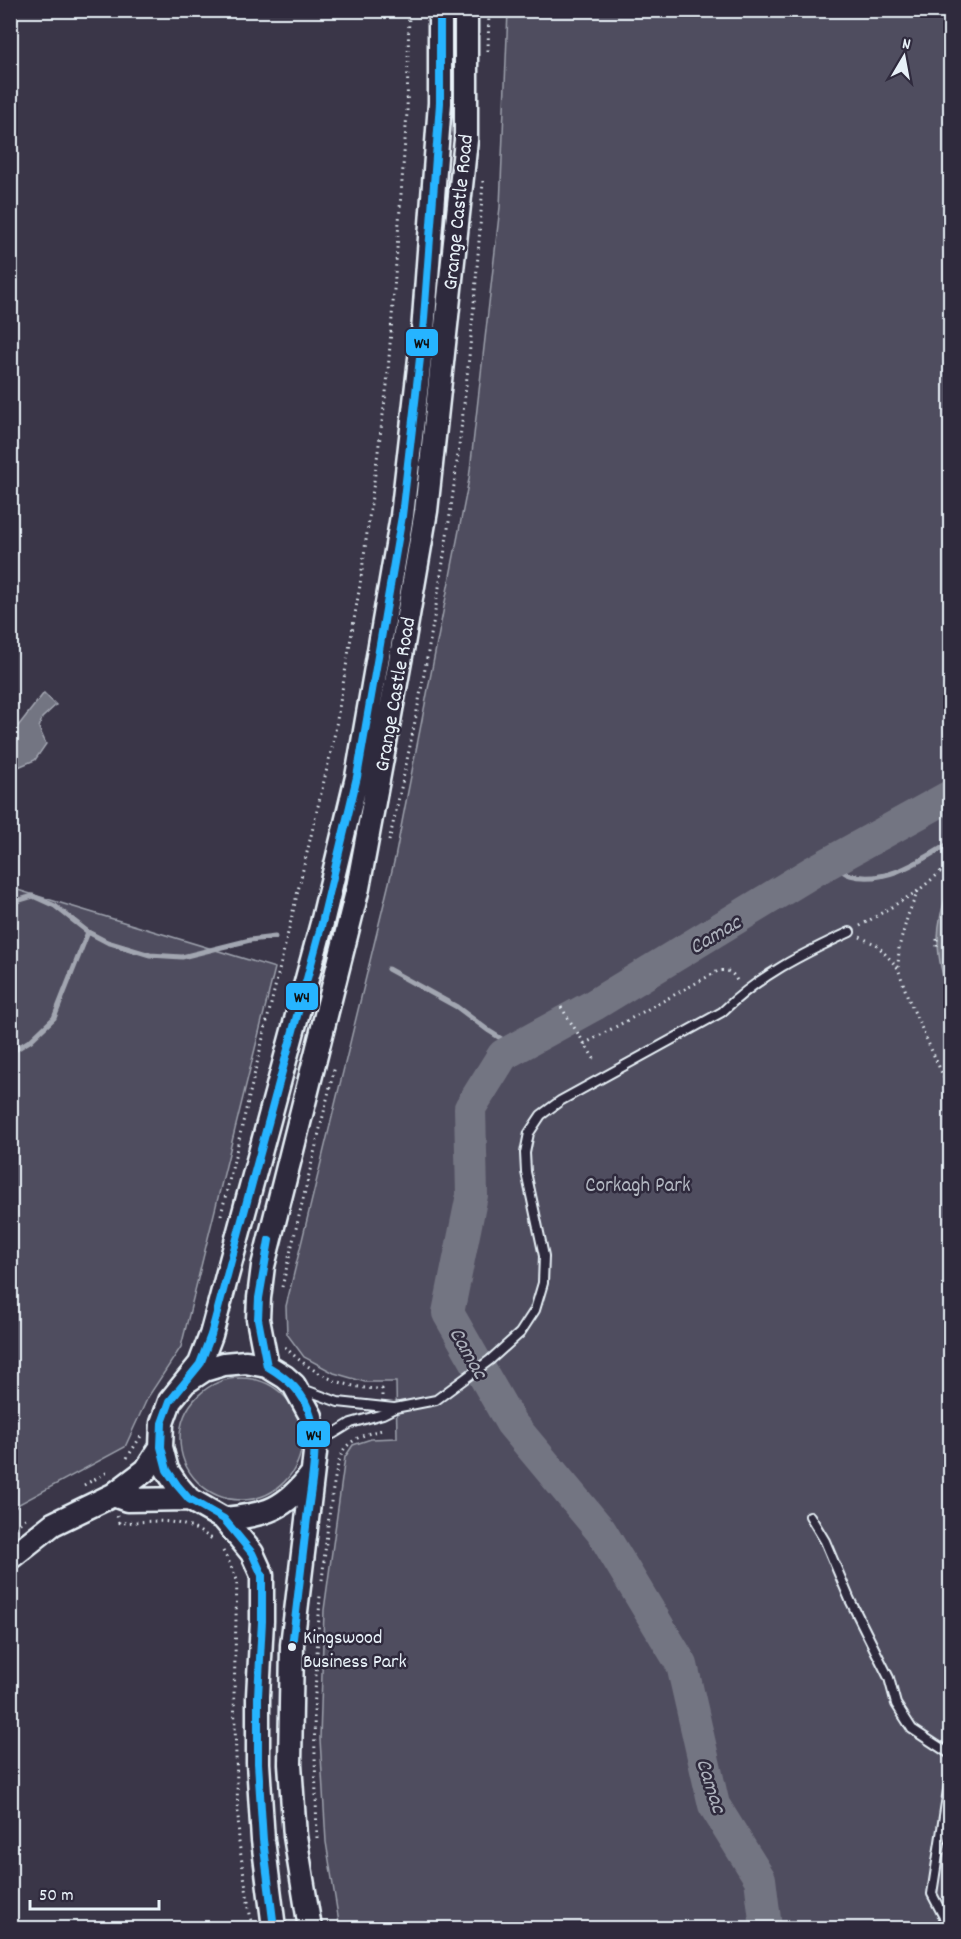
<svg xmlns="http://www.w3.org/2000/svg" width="961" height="1939" viewBox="0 0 961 1939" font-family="Dekko,sans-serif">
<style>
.green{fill:#504e5f;stroke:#9ca0ac;stroke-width:1.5}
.water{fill:#737482;stroke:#a2a6b1;stroke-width:1.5}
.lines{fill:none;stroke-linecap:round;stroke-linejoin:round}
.stream{stroke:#a2a6b1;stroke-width:5}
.river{stroke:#737482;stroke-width:32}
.lane-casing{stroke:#e8f1f8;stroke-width:12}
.secondary-casing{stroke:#e8f1f8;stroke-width:27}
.path{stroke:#e8f1f8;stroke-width:3;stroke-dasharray:1.5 4.5;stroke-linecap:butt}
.lane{stroke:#2f2a3d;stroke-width:8}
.secondary{stroke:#2f2a3d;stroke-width:22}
.bus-1-casing{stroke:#2f2a3d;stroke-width:12}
.bus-1{stroke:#26b4ff;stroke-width:8}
.bus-dot{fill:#e8f1f8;stroke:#2f2a3d;stroke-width:2}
.labels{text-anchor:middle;stroke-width:5;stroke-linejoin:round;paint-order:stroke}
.bus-label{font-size:20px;fill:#e8f1f8;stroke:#2f2a3d;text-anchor:start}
.street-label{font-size:21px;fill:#e8f1f8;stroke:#2f2a3d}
.park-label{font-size:21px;fill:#b3b8c2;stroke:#2f2a3d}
.water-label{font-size:22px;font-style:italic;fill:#aeb2bd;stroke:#2f2a3d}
.line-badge{stroke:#2f2a3d;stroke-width:2}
.pale-badge-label{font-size:16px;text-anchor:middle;font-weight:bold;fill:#111}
</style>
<rect width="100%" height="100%" fill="#3a3648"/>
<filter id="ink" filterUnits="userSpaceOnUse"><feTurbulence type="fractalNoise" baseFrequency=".0167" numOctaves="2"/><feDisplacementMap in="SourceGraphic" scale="12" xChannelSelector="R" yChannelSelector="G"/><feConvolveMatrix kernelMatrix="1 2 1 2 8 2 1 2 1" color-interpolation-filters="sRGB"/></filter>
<g filter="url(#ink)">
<path class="green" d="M508 11H950V1928H340L326 1842 320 1739 324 1610 345 1457 353 1445 371 1439 397 1438 396 1382H365L334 1373 304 1357 287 1334 286 1306 395 858 469 479 500 207Z
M11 888 275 968 181 1347 148 1397 125 1447 19 1504 11 1512Z
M180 1439a61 61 0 1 1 122 0a61 61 0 1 1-122 0Z"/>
<path class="water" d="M44 693 56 705 42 718 39 728 46 744 35 760 11 770V735Z
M950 886V998C935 956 933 927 950 886Z"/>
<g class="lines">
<path class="stream" d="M832 861C837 866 843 874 850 875 886 885 921 860 950 843
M10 903 33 896 55 906 88 932 107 942 150 955 182 957 250 940 275 937
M388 969 457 1007 489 1031 516 1048
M10 1053 31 1040 54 1018 88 932"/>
<path class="river" d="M766 1928 760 1879 714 1805 682 1665 601 1531 511 1423 448 1313 472 1195 470 1108 503 1055 594 1005 814 871 950 796"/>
<defs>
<path id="lane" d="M303 1389 338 1402 394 1408
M315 1436 333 1434 351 1423 383 1414 395 1408 436 1400 490 1360 520 1333 535 1310 543 1283 544 1256 526 1172 525 1153 529 1133 541 1115 560 1101 722 1012C760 975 802 954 850 932
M810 1516 825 1541 850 1600 889 1678 896 1704 912 1729 950 1754
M950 1777 932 1894 946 1921 950 1918"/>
<path id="secondary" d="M267 1366 258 1319 259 1298 263 1266 358 888 401 656 426 511 466 140V10
M189 1380 204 1370 224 1364 246 1362 267 1366 285 1377 294 1385 311 1416 315 1453 292 1645 290 1764 295 1836 310 1928
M113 1495 127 1500 189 1499
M224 1519C267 1515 285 1509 312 1474
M10 1558 53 1524 113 1495 146 1470 161 1447
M274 1928 263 1840 258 1763V1696L262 1621V1575L252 1553 224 1519 189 1499 177 1485 167 1470 161 1447 162 1423 170 1401 200 1364 211 1335 322 923 357 777 377 662 402 516 423 332 440 103V10"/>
</defs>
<use href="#lane" class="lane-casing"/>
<use href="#secondary" class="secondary-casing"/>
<path class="path" d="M488 51 489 10
M389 841C440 624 470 403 483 180
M950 864 918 891 908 915 899 947 898 968 908 998 950 1091
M860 926 918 891
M860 937 877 945 898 968
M937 939V949
M561 1007 595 1060
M584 1044 718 971C727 969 733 972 737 981
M221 1215 333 743 360 585 387 385 407 113 409 10
M282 1287 335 1066
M285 1347C312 1374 344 1389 382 1389V1396
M127 1458 141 1436
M84 1485 110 1471
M117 1516 119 1523C159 1521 180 1516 215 1541
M15 1527 29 1516
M223 1551 229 1562 237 1580 234 1696 239 1843 252 1927
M322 1580C325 1556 332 1463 345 1448 355 1437 368 1433 382 1430V1427
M317 1838 314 1714 320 1595"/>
<use href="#lane" class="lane"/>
<use href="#secondary" class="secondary"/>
<defs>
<path id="bus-1" d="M269 1240 259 1298 258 1319 267 1366C287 1378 305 1393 311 1417 319 1450 311 1485 307 1518 302 1561 297 1604 292 1647
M274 1928 263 1840 258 1763V1696L262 1621V1575L252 1553 224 1519 189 1499 177 1485 167 1470 161 1447 162 1423 170 1401 200 1364 211 1335 322 923 357 777 377 662 402 516 423 332 440 103V10"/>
</defs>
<use href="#bus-1" class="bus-1-casing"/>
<use href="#bus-1" class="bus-1"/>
</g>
</g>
<circle class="bus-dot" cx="292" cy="1647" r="5"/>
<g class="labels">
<g class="bus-label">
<text x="303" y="1643">Kingswood<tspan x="303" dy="24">Business Park</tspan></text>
</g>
<g class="street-label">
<text transform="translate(457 212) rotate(-84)" y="7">Grange Castle Road</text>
<text transform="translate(394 694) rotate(-80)" y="7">Grange Castle Road</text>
</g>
<g class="park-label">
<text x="638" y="1191">Corkagh Park</text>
</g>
<g class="water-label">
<text transform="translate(714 933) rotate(-31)" y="8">Camac</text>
<text transform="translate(470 1352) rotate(60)" y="8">Camac</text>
<text transform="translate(713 1785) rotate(72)" y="8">Camac</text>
</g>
</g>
<g class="line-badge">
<rect x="405" y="328" width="34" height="29" rx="6" fill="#26b4ff"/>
<rect x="285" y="982" width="34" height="29" rx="6" fill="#26b4ff"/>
<rect x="296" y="1420" width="35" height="28" rx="6" fill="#26b4ff"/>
</g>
<g class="pale-badge-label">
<text x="422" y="348">W4</text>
<text x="302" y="1002">W4</text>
<text x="314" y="1440">W4</text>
</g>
<rect width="961" height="1939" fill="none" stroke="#2f2a3d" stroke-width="36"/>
<rect x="18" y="18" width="925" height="1903" fill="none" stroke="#e8f1f8" stroke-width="2" filter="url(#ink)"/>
<g transform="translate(904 57) rotate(10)" stroke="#2f2a3d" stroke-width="4.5" paint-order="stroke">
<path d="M0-4.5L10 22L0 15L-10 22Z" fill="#e8f1f8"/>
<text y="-9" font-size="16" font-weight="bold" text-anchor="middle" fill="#e8f1f8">N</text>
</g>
<path d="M30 1900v9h129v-9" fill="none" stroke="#e8f1f8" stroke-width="3"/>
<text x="39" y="1900" font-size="18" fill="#e8f1f8" stroke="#2f2a3d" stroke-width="4.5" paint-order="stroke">50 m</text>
</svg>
